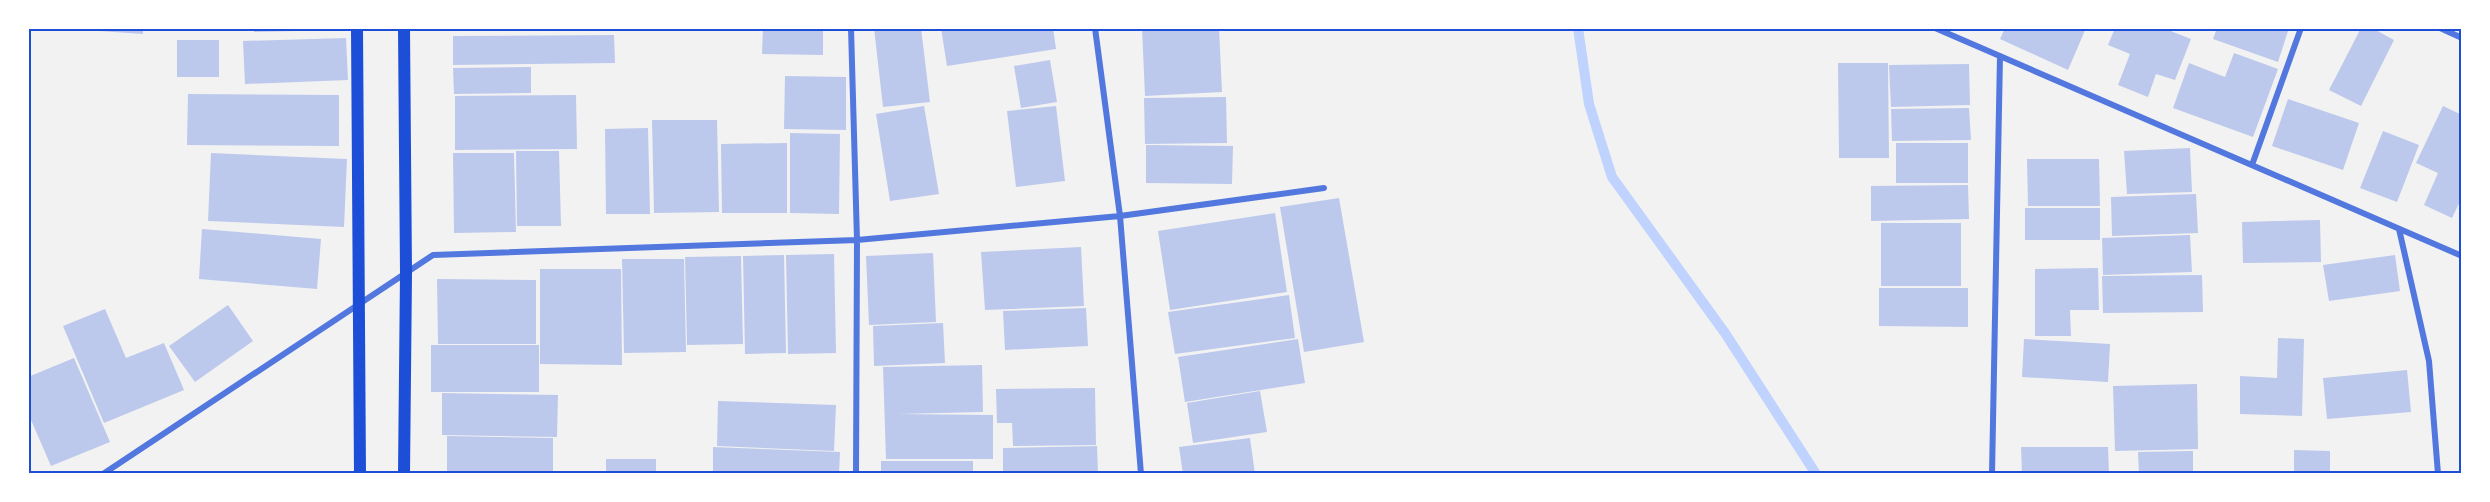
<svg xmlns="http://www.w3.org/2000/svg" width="2490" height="502" viewBox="0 0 2490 502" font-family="Lora,serif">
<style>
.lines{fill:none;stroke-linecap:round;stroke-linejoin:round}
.stream{stroke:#bfd3fe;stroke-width:10}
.building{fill:#bdc9ec}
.minor{stroke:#5277de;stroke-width:6}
.secondary{stroke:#1d4ed8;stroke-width:12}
.neatline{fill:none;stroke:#1d4ed8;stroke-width:2}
</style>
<rect width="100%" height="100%" fill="#f2f2f2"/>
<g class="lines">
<path class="stream" d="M1578 28 1589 104 1612 177 1725 333 1816 474"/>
</g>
<path class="building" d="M99 28H143V34L99 31Z
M254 28H340V30L254 32Z
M449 28H523V31H449Z
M763 28H823V55L762 54Z
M874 28H921L930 102 883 107Z
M941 28H1053L1056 49 947 66Z
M1142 28H1219L1222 92 1145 96Z
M2005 28H2086L2068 70 2000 39Z
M2115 28H2163L2191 39 2175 80 2156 74 2148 97 2118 85 2130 54 2108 45Z
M2217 28H2289L2278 62 2213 39Z
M2361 28H2372L2394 40 2361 106 2329 90Z
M614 35 615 63 453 65V36Z
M346 38 348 80 245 84 243 41Z
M177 40H219V77H177Z
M2234 53 2278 69 2253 137 2173 108 2189 63 2225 77Z
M1050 60 1057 102 1021 108 1014 66Z
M1838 63H1888L1889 158H1839Z
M1969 64 1970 105 1891 107 1889 65Z
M531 67V93L454 94 453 68Z
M785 76 846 77V130L784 129Z
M188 94 339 95V146L187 145Z
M576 95 577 149 455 150V96Z
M1226 97 1227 143 1145 144 1144 98Z
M2288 99 2359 123 2343 170 2272 146Z
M924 106 939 194 890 201 876 114Z
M1056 106 1065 181 1016 187 1007 111Z
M2443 106 2462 115V197L2452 218 2424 205 2438 173 2416 163Z
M1969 108 1971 140 1892 141 1891 109Z
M652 120H717L719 212 654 213Z
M648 128 650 214H606L605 129Z
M2383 131 2419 145 2397 202 2360 188Z
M790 133 840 134 839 214 790 213Z
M787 143V213H722L721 144Z
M1896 143H1968V183H1896Z
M1146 145 1233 146 1232 184 1146 183Z
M2190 148 2192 192 2127 194 2124 151Z
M516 151H559L561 226H517Z
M211 153 347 159 344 227 208 221Z
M453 153H514L516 232 454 233Z
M2027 159H2099L2100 206H2028Z
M1968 185 1969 219 1871 221V186Z
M2196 194 2198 233 2112 236 2111 197Z
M1339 198 1364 342 1304 352 1280 207Z
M2025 208H2100V240H2025Z
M1275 213 1287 292 1170 310 1158 231Z
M2320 220 2321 262 2243 263 2242 222Z
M1881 223H1961V286H1881Z
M202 229 321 239 317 289 199 279Z
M2190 235 2192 272 2103 275 2102 238Z
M1081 247 1084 306 985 310 981 252Z
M933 253 936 322 869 325 866 256Z
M834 254 836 353 788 354 786 255Z
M784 255 786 353 745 354 743 256Z
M2395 255 2400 291 2329 301 2323 265Z
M741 256 743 344 687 345 685 257Z
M622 259H684L686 352 624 353Z
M2098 268 2099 310H2070L2071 336H2035V269Z
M540 269H621L622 365 540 364Z
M2202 275 2203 312 2103 313 2102 276Z
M437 279 536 280V344H438Z
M1879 288H1968V327L1879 326Z
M1289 295 1295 338 1175 354 1168 312Z
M228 305 253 341 195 382 169 346Z
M1086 308 1088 346 1005 350 1003 311Z
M105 309 126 358 164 343 184 390 104 423 63 326Z
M943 323 945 363 874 366 873 326Z
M2278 338 2304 339 2302 416 2240 414V376L2277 378Z
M1298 339 1305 383 1185 402 1178 357Z
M2024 339 2110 344 2108 382 2022 377Z
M431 345H539V392H431Z
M74 358 110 442 51 466 28 413V377Z
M982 365 983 412 898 414 993 415V459H886L883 367Z
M2407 370 2411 412 2327 419 2323 378Z
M2197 384 2198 449 2115 451 2113 386Z
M1095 388 1096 445 1013 446 1012 423H997L996 389Z
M1260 391 1267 432 1193 443 1187 403Z
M442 393 558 395 557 437 442 435Z
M718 401 836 405 834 451 717 446Z
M447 436 553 438V474H447Z
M1250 438 1255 474H1183L1179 447Z
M1097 446 1098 474H1003V448Z
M713 447 840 452 839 474H713Z
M2021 447H2108L2109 474H2022Z
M2294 450 2330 451V474H2294Z
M2193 451V474H2139L2138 452Z
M606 459H656V474H606Z
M881 461H973V474H881Z"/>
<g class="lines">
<path class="minor" d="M851 28 857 240 856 474
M1095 28 1120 216 1141 474
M1935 28 2462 256
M2440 28 2462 38
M2252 165 2301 28
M2399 229 2429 361 2438 474
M103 474 433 255 857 240 1120 216 1324 188
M1992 474 2000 56"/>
<path class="secondary" d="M357 28 360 474
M404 28 406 273 404 474"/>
</g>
<rect width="2490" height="502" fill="none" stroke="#ffffff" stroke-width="60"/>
<rect x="30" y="30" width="2430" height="442" class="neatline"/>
</svg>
